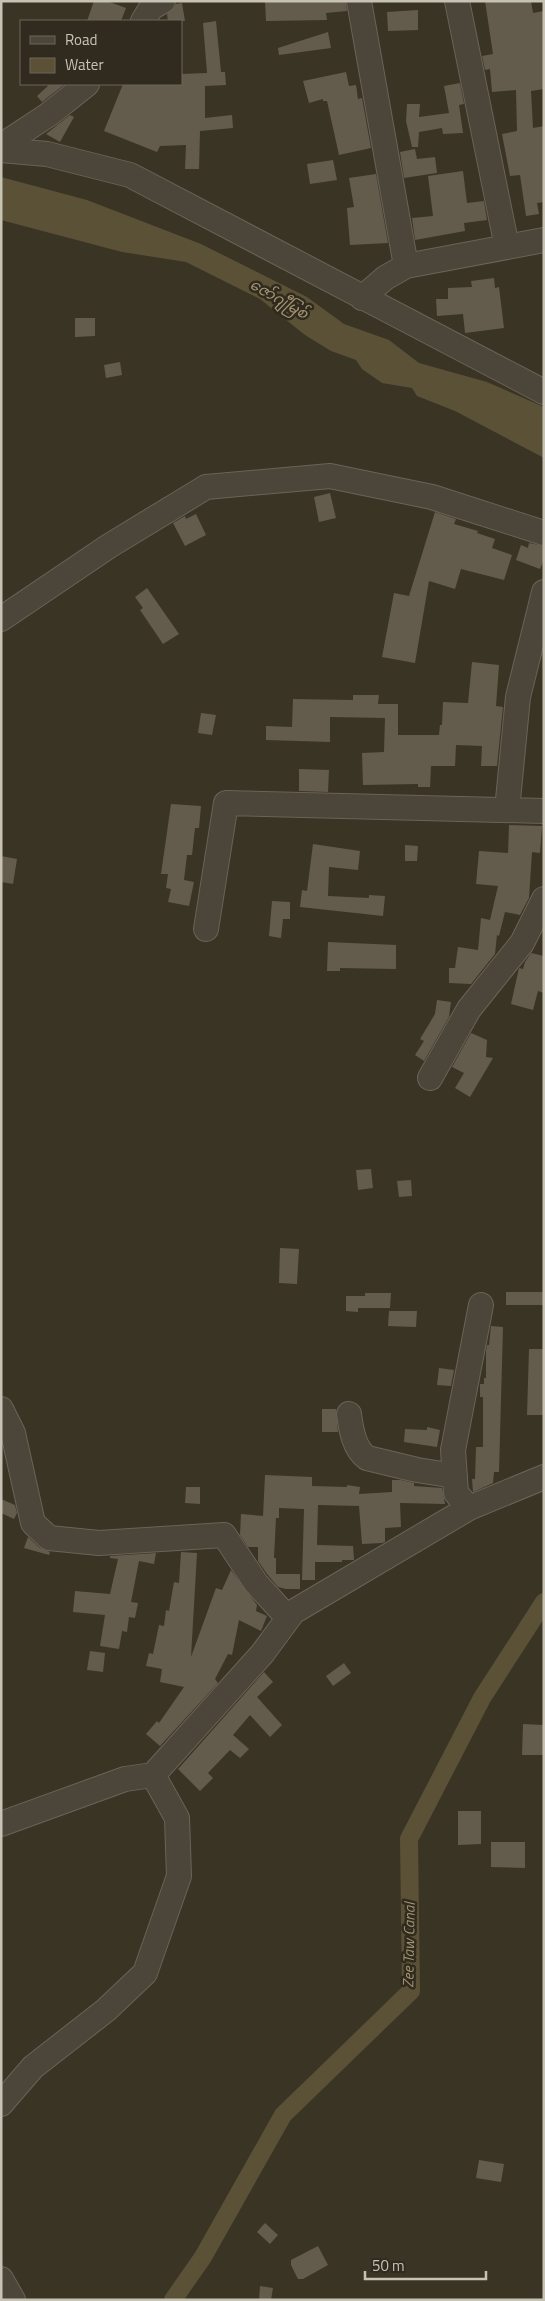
<svg xmlns="http://www.w3.org/2000/svg" width="545" height="2301" viewBox="0 0 545 2301" font-family="'Titillium Web','Noto Sans Myanmar',sans-serif">
<style>
.water{fill:#5b5137}
.lines{fill:none;stroke-linecap:round;stroke-linejoin:round}
.canal{stroke:#5b5137;stroke-width:18}
.building{fill:#635c4c}
.minor-casing{stroke:#696457;stroke-width:26}
.minor{stroke:#4b4639;stroke-width:24}
.labels{text-anchor:middle;stroke-width:5;stroke-linejoin:round;paint-order:stroke}
.water-label{font-size:15px;font-style:italic;fill:#a29371;stroke:#302b1e}
</style>
<rect width="100%" height="100%" fill="#3a3425"/>
<path class="water" d="M1 177 87 200 201 244 307 297 344 324 389 340 419 363 487 382 544 407V458L455 411 417 396 412 388 382 383 362 369 356 360 331 351 305 335 260 299 186 262 122 252 1 220Z"/>
<g class="lines">
<path class="canal" d="M173 2300 203 2257 283 2115 411 1991 409 1839 482 1698 544 1602"/>
</g>
<path class="building" d="M94 1H107L126 8 121 21H87Z
M265 1H346L347 11 326 13 327 20 266 21Z
M485 1H531L533 13 544 11V89L531 91 533 128 544 126V202L537 203 539 214 526 216 520 175 510 176 502 134 517 131 516 90 492 92 490 69 485 70 482 56 493 54Z
M182 3 185 21H168L167 14 176 4Z
M418 10V30L388 31 387 12Z
M216 21 221 72H225L226 85 205 86V118L232 115 233 128 200 131 199 169H185L186 145 160 146 157 152 104 131 123 84H181V74L207 73 203 23Z
M328 32 331 48 279 55 278 48Z
M346 72 349 86 356 85 358 99 362 98 371 148 339 155 327 101H323V99L309 103 303 81Z
M460 83 464 104 459 105 463 133 443 134 442 128 419 132 418 147H412L406 121 407 104H420L419 117 449 113 444 86Z
M50 84H65L42 102 37 96Z
M70 115 74 117 60 142 46 134Z
M415 149 417 159 435 157 437 173 404 178 400 152Z
M333 160 337 180 310 184 307 164Z
M463 171 467 203 484 201 487 220 464 223 465 231 415 240 412 218 433 216 428 176Z
M376 174 388 243 350 245 347 208 354 207 349 178Z
M494 278 495 288 499 287 504 328 465 333 463 314 437 316 436 299H448V288L472 287 471 281Z
M75 318H95V336L75 337Z
M120 362 122 375 106 378 104 365Z
M330 493 336 518 319 522 314 497Z
M435 512 456 519 454 524 478 531 477 533 495 539 492 548 512 555 504 580 461 569 455 589 429 581 415 663 382 657 394 593 409 596Z
M196 514 206 535 185 546 173 523 185 516 186 519Z
M529 543 544 546V559L540 569 516 560 521 545 528 548Z
M147 588 179 634 163 644 140 610 143 608 135 597Z
M472 662 499 665 496 706 503 707 497 766H481L482 746 456 745 455 766H431L430 787H418V784L363 785 362 753 384 752 385 718 330 717V742L266 740V726L292 727 293 699 353 700V695H379L378 704H398V735H439L440 725H442L443 702 468 703Z
M201 713 216 715 212 735 198 733Z
M299 769 329 770 328 792 299 791Z
M171 804 201 806 199 828H195L192 855H187L184 880 194 882 189 906 168 902 171 889 166 888 168 874H161Z
M509 825 542 826 540 853 532 852 529 898 520 915 505 912 499 936 497 935 495 954 471 984 449 983V968H455L458 947 478 950 481 918 490 920 498 886 476 884 479 851 508 853Z
M313 844 360 851 358 870 329 867 328 896 369 898V895L385 896 383 916 300 907 302 890 307 891Z
M405 845 418 846 417 861H405Z
M1 856 17 859 13 884 1 882Z
M272 901 290 902V919H283L281 938 269 936Z
M328 942 396 945V969L340 968V971H327Z
M531 953 544 956V993L538 991 533 1010 511 1004 519 968 523 969 525 962Z
M437 1000 451 1002 449 1017 424 1061 415 1055 424 1041 420 1039 435 1014Z
M471 1033 487 1040 486 1057 493 1058 470 1097 455 1088 464 1073 452 1067Z
M371 1169 373 1188 358 1190 356 1170Z
M411 1180 412 1196 399 1197 397 1181Z
M280 1248 299 1249 297 1284 279 1283Z
M506 1292H544V1305H506Z
M365 1293H391L390 1308H358V1312L346 1311V1296H365Z
M389 1311H417L416 1327 388 1326Z
M491 1326 503 1327 499 1472H494L493 1483 473 1492 472 1479H475L476 1447H483V1397H480V1384H484V1378H486V1351L487 1345H489Z
M529 1349H544V1415H527Z
M439 1368 454 1370 451 1386 437 1385Z
M322 1409H336L338 1432H322Z
M427 1427 440 1430 437 1447 404 1442 405 1429 427 1430Z
M265 1475 312 1477V1486L347 1487V1485L360 1487 359 1494 392 1492V1480H401L414 1483V1486L442 1488 445 1504 400 1503 401 1527 385 1528V1542L382 1543 362 1544 359 1506 318 1505 317 1545 353 1546 354 1560H342V1562H315V1580H302L304 1509 279 1508V1518H276L274 1558H276V1574H300V1589H286L278 1587 267 1574 258 1561V1547H248L240 1535 241 1514 263 1516Z
M186 1487H200V1504L185 1503Z
M1 1499 15 1505 17 1513 14 1519 1 1513Z
M28 1537 40 1548 50 1552 49 1555 24 1548Z
M181 1552 197 1553 191 1657 216 1588 222 1590 231 1570 257 1605 256 1611 267 1616 261 1631 239 1620 232 1655 228 1654 215 1679 218 1683 160 1746 146 1734 157 1721 159 1723 184 1687 160 1682 162 1669 146 1666 149 1653 153 1654 159 1625 164 1626 166 1610 169 1611 174 1582 179 1583Z
M156 1553 154 1564 139 1561 131 1602 138 1603 135 1618 129 1617 127 1632 122 1631 119 1649 100 1646 105 1615 73 1612 75 1591 110 1594 118 1559 110 1558V1556Z
M90 1651 105 1653 103 1672 87 1670Z
M344 1663 351 1673 333 1686 326 1676Z
M264 1672 273 1682 257 1697 282 1725 270 1737 250 1715 233 1735 249 1749 240 1758 230 1750 208 1773 213 1778 200 1791 178 1769Z
M523 1724 544 1725V1755H522Z
M458 1811H481V1844L458 1845Z
M491 1842H525V1868L491 1867Z
M479 2160 504 2164 501 2182 476 2178Z
M265 2223 278 2235 270 2244 257 2232Z
M318 2246 328 2265 303 2279H298L291 2265V2260Z
M260 2286 273 2288 271 2300H259Z"/>
<g class="lines">
<defs>
<path id="minor" d="M359 1 406 266
M457 1 507 247
M143 21 151 8 163 1
M1 146 48 115 87 84
M1 150 47 154 130 175 544 392
M362 298 385 278 406 266 544 240
M1 619 109 546 206 487 330 476 432 497 544 533
M507 810 518 697 544 592
M206 929 226 803 544 811
M430 1078 469 1009 522 943 544 899
M1 1409 13 1433 33 1523 49 1538 99 1543 224 1535 256 1583 288 1618
M349 1414C351 1429 354 1449 367 1458L417 1470 455 1476
M469 1508 456 1493 453 1450 481 1305
M1 1824 125 1779 153 1775 262 1654 293 1612 469 1508 544 1477
M1 2104 33 2067 106 2010 145 1973 179 1876 177 1818 153 1775
M1 2279 13 2300"/>
</defs>
<use href="#minor" class="minor-casing"/>
<use href="#minor" class="minor"/>
</g>
<g class="labels">
<g class="water-label">
<text transform="translate(279 299) rotate(30)" y="5">ဇော်ဂျီမြစ်</text>
<text transform="translate(409 1945) rotate(-89)" y="5">Zee Taw Canal</text>
</g>
</g>
<rect width="545" height="2301" fill="none" stroke="#c6c2b4" stroke-width="5"/>
<rect x="20" y="20" width="162" height="65" fill="#302b1e" stroke="#6c675a"/>
<rect x="30" y="36" width="25" height="8" fill="#4b4639" stroke="#6c675a"/>
<text x="65" y="45" font-size="15" fill="#c6c2b4">Road</text>
<rect x="30" y="58" width="25" height="15" fill="#5b5137" stroke="#6c675a"/>
<text x="65" y="70" font-size="15" fill="#c6c2b4">Water</text>
<path d="M365 2271v8h121v-8" fill="none" stroke="#c6c2b4" stroke-width="2.5"/>
<text x="372" y="2271" font-size="15" fill="#c6c2b4" stroke="#302b1e" stroke-width="4" paint-order="stroke">50 m</text>
</svg>
